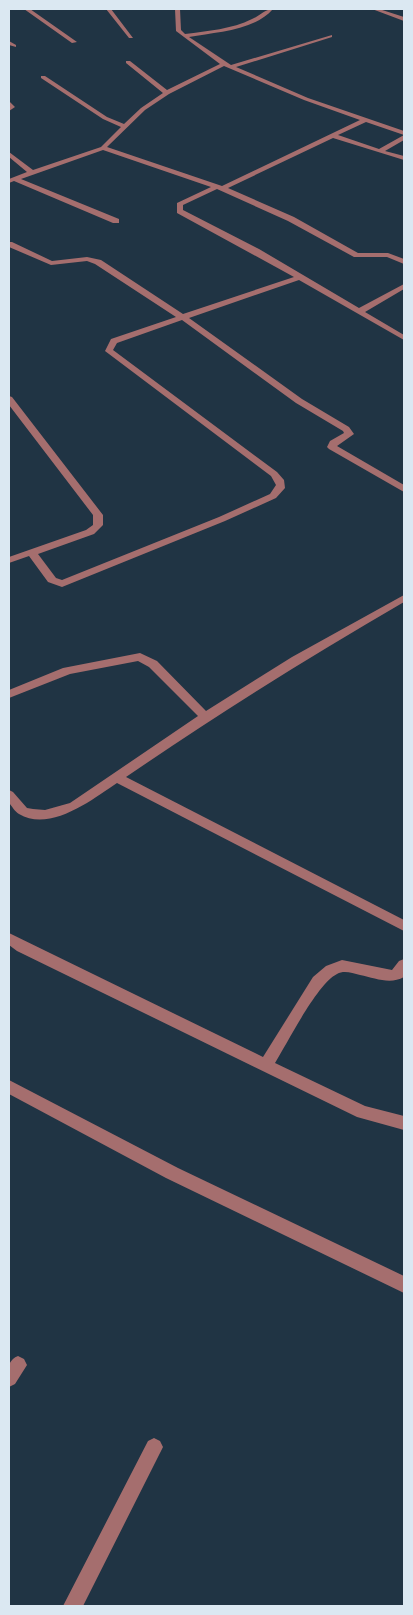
<svg xmlns="http://www.w3.org/2000/svg" width="413" height="1615" viewBox="0 0 413 1615" font-family="Lora,serif">
<style>
.lines{fill:none;stroke-linecap:round;stroke-linejoin:round}
.minor{fill:#a56e6e;fill-rule:evenodd}
</style>
<rect width="100%" height="100%" fill="#203444"/>
<g class="lines">
<path class="minor" d="M24 9H30L77 42 72 43Z
M106 9H111L133 38H129Z
M175 9H180L181 30 185 34C208 31 232 29 252 19 260 16 265 9 273 9 254 31 216 32 189 37L231 65 332 35V37L236 67 308 98 404 131V135L366 122 338 135 379 149 404 135V140L385 151 404 156V160L333 138 228 188 294 217 358 253H388L404 259V264L387 257H354L288 221 217 189 183 205V210L259 249 359 308 404 284V289L365 312 404 335V340L299 280 189 318 302 399 349 427 354 434 337 446 404 485V492L329 449 327 447 330 441 344 433 343 431 296 403 182 320 117 343 113 350 277 472 284 480 285 488 276 498 225 521 62 587 48 582 29 556 9 563V557L86 530 93 525V515L9 405V396L12 397 103 515V525L94 534 38 554 56 578 62 580 219 517 270 494 276 485 271 476 105 351 111 339 176 317 95 264 87 261 51 265 9 247V242H12L52 261 87 257 101 260 183 314 294 277 177 213V203L211 187 103 150 21 179 119 219V223H113L14 181 9 183V179L27 172 9 157V152L33 170 101 147 121 127 103 119 41 78V76H45L107 117 124 124 141 108 163 93 126 63V61H130L167 90 220 64 176 31ZM224 66 304 100 360 120 222 186 107 147 145 110 169 94Z
M372 9H379L404 17V21Z
M9 41 16 45V47L9 45Z
M9 101 15 107 9 111Z
M404 595V602C309 657 217 715 126 777L404 920V931L117 783C93 799 50 833 19 814 15 812 12 806 9 803V790L13 792 27 808 33 809 45 810 70 803 198 716 149 667 138 661 70 674 9 698V690L63 668 140 653 157 661 206 711 292 657Z
M9 933 263 1057 313 977 326 966 342 960 392 970 399 961 404 959V977C390 985 375 978 360 975 352 973 344 970 337 974 317 984 288 1042 275 1063L365 1106 404 1116V1130L357 1117 17 951 9 945Z
M9 1080 178 1168 404 1276V1293L166 1178 9 1094Z
M18 1356 24 1359 27 1365 15 1384 9 1387C8 1375 5 1361 18 1356Z
M154 1438 160 1441 163 1447 160 1453 83 1606H63L148 1441Z"/>
</g>
<rect width="413" height="1615" fill="none" stroke="#dbe8f2" stroke-width="20"/>
</svg>
